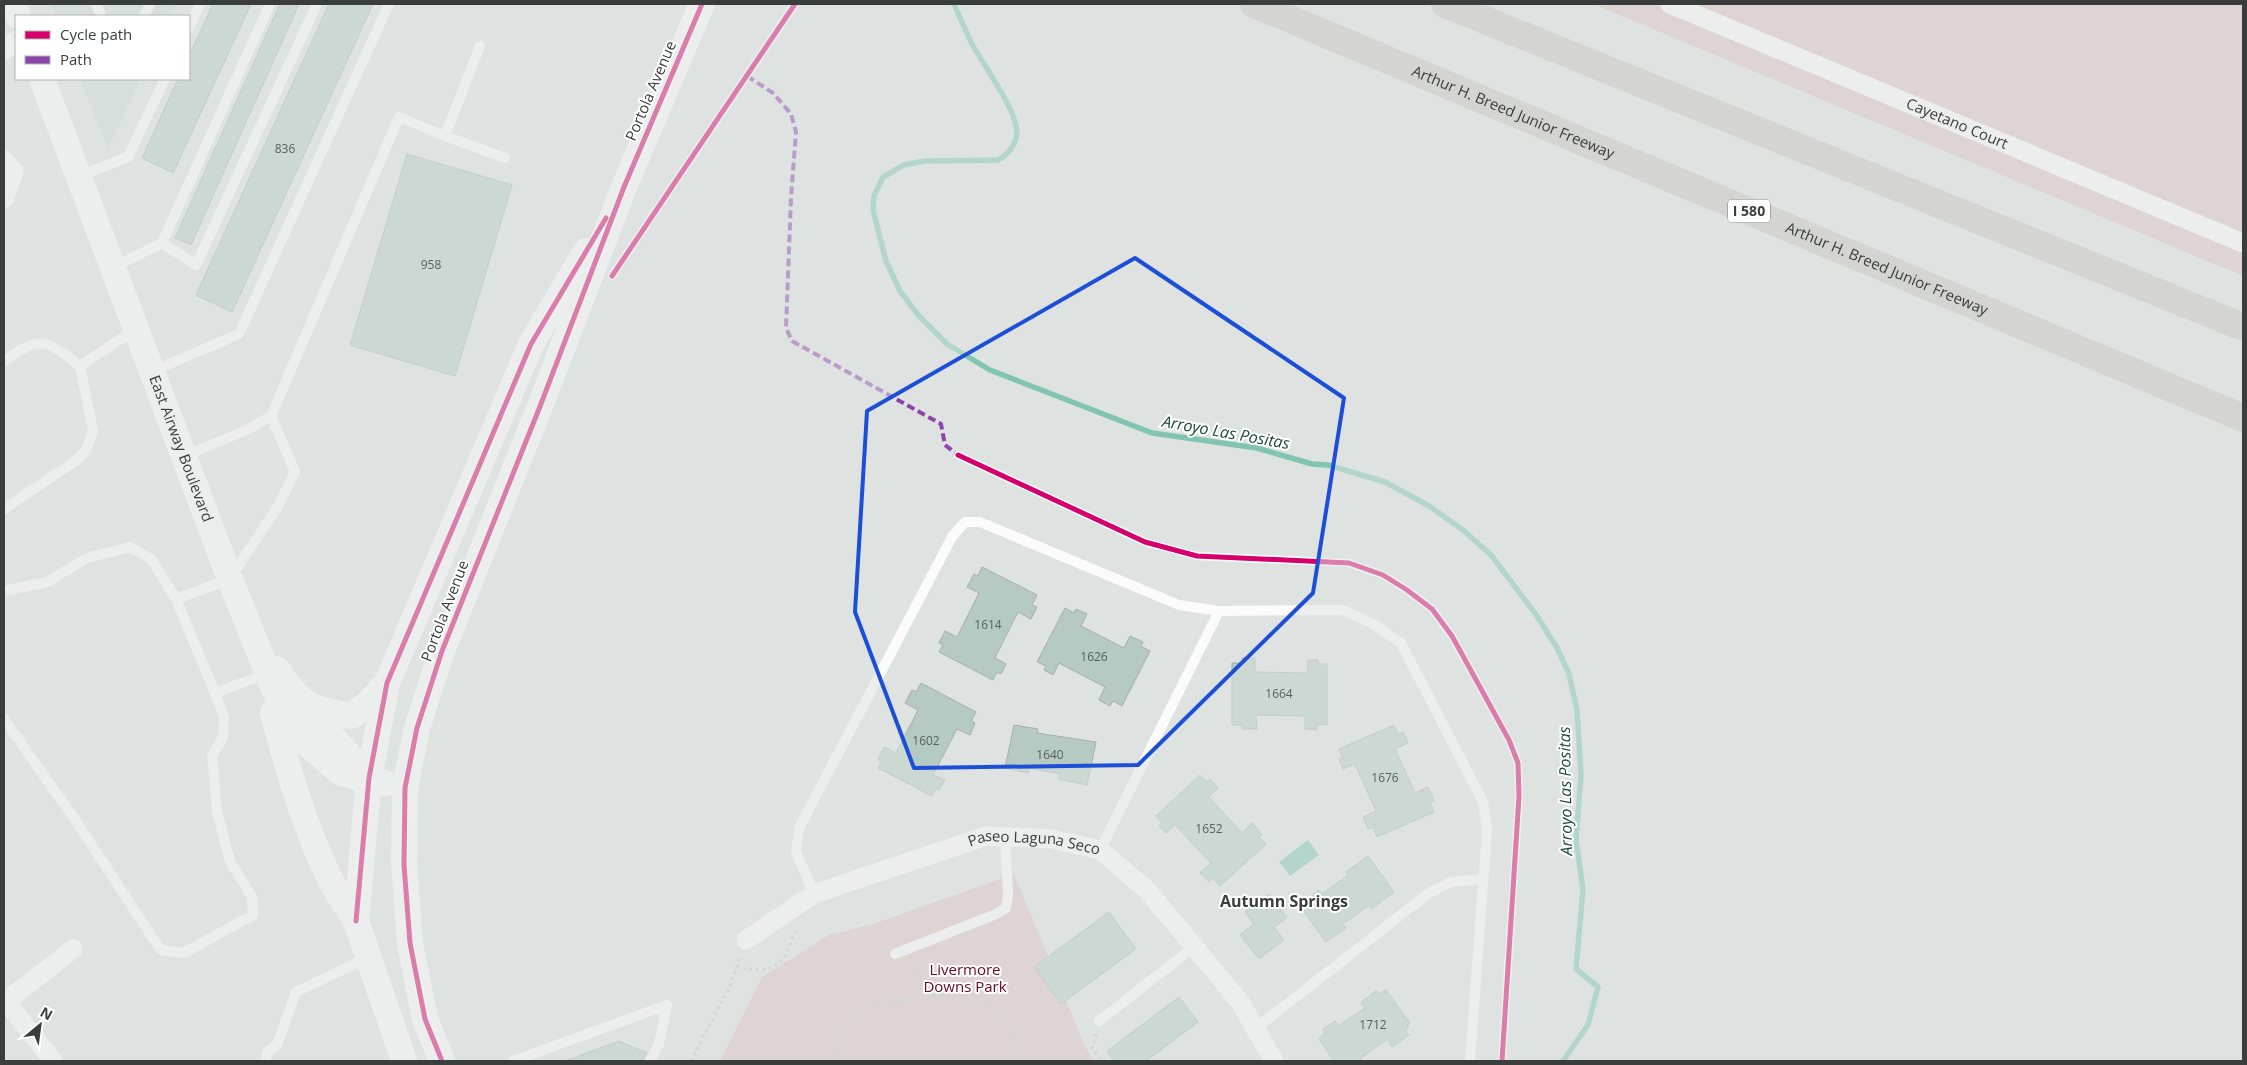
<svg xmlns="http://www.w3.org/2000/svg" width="2247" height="1065" viewBox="0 0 2247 1065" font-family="'Open Sans',sans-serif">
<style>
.built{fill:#ccd9d4}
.green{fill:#e1c1c3}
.water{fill:#82c4b2}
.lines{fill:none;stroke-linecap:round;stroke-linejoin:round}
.stream{stroke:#82c4b2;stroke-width:5.5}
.building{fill:#b6cac4;stroke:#a8adab}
.path{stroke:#c1c3c3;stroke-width:3;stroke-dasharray:2.5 4;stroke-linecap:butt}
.lane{stroke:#fafbfa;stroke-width:10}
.street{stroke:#fafbfa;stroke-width:19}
.secondary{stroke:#fafbfa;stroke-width:26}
.highway{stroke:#c7c1c1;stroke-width:28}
.quiet{stroke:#8e44ad;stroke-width:4;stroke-dasharray:8 4;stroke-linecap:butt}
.cycleway-casing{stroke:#fff;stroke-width:8}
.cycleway{stroke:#d6006c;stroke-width:5}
.marked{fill:none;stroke:#1d4ed8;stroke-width:4;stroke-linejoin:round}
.labels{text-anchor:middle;stroke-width:4;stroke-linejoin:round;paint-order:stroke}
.number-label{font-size:12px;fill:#58605e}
.shield{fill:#fff;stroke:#747776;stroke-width:1}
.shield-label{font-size:14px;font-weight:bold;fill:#393d3c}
.street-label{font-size:15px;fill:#393d3c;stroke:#fff}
.park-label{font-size:15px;fill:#670821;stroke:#fff}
.water-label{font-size:16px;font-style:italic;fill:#1d463b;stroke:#fff}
.neighbourhood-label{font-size:16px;font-weight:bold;fill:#393d3c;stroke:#fff}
</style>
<rect width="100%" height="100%" fill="#dee3e1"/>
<path class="built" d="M51 4H176L170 16H56Z
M80 79H141L108 148Z"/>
<path class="green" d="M1593 4H2243V276Z
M1014 874 1085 1046 1094 1061H720L762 977 829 935 873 924Z"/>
<path class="water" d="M1308 840 1319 855 1290 876 1279 862Z"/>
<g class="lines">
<path class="stream" d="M954 4C960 18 966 32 973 46 985 67 1017 111 1017 133 1016 145 1008 155 998 160L925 161 904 165 883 177 874 196 873 210 886 261 900 291 919 316 947 344 990 370 1152 433 1257 448 1312 464 1328 465 1385 482 1429 506 1463 530 1491 555 1537 616 1557 648 1569 674 1577 710 1581 775 1576 840 1583 889 1576 969 1598 987 1588 1025 1563 1061"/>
</g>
<path class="building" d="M213 4H251L173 173 142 158 178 79H189V56Z
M280 4H299L191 245 175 238Z
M329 4H373L232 312 196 295Z
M407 154 512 185 455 376 350 345Z
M982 567 1037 595 1032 605 1037 607 1031 619 1018 612 995 658 1006 664 1001 674 997 672 993 680 939 652 943 645 939 643 945 631 957 637 979 593 967 587 974 574 978 576Z
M1065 608 1074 613 1076 609 1087 614 1081 626 1124 648 1130 636 1143 642 1141 646 1150 651 1122 706 1113 701 1110 706 1099 700 1105 687 1059 663 1053 675 1044 670 1046 666 1037 662Z
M1242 658H1255V672L1307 673 1308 660H1318V664H1327V725L1317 724V730L1305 729V716L1256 715 1257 729H1242V725H1232V663H1243Z
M921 683 976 712 971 721 975 723 970 735 957 729 933 775 945 780 939 790 936 788 932 796 878 768 882 761 878 759 884 747 896 753 918 710 905 703 912 690 916 692Z
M1014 725 1038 729 1037 733 1096 742 1087 785 1059 779 1060 774 1029 768 1028 773 1005 768Z
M1394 725 1398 734 1403 732 1408 743 1395 749 1415 793 1428 787 1434 801 1430 802 1434 812 1377 837 1373 827 1368 829 1363 817 1376 811 1355 764 1343 769 1339 759 1343 758 1339 749Z
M1200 775 1207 782 1210 779 1218 788 1209 797 1242 833 1252 823 1262 834 1259 837 1266 844 1220 886 1213 878 1209 882 1200 873 1211 863 1175 825 1166 833 1159 826 1162 823 1156 816Z
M1368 856 1394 892 1371 909 1369 905 1343 924 1346 928 1326 942 1299 905 1319 890 1322 894 1348 875 1346 872Z
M1269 894 1287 918 1274 927 1284 940 1259 959 1240 935 1254 924 1245 912Z
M1109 912 1136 949 1061 1004 1034 967Z
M1386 990 1410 1023 1407 1025 1409 1027 1405 1030 1409 1035 1392 1047 1387 1039 1360 1059 1361 1061H1334L1319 1039 1325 1032 1323 1029 1335 1021 1338 1026 1365 1008 1361 1002 1376 991 1378 994Z
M1179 997 1198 1022 1146 1061H1114L1107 1051Z
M619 1041 647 1053 642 1061H565Z"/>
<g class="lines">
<path class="path" d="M914 962 927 996
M737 966C751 971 772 973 782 960 788 952 792 939 796 930
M1096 1034 1092 1048 1102 1061
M691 1061 729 988 740 957
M834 1061 846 1023 852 1012C885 1005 955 983 984 1003 1001 1015 1018 1044 1029 1061"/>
<path class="lane" d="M96 4 101 16
M144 16 150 4
M189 28 200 4
M445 136 505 158
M80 176 128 157 165 79
M162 243 196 265 317 4
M114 267 162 243 270 4
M4 361C41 335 45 339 80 366L93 431 86 450 77 460 4 509
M80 366 136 329
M153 371 239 334 389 4
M271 416 399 117 445 136 480 46
M4 591 47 582 87 558 130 547 151 559 176 599 230 579 277 508 295 472 271 416 247 430 184 456
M176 599 215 693
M4 719 71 814 161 950 184 953 253 915 252 897 230 861 217 812 212 756 223 737 224 717 215 693 266 674
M1100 850 1219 611 1343 610 1371 623 1401 643 1483 802 1487 830 1470 1061
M814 894 796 852 799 828 952 537 965 522H980L1179 605 1219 611
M895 954 996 914 1006 908 1008 894 1005 837
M1099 1021 1194 947
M1255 1029 1429 893 1451 882 1484 879
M266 1061 267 1052 277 1045 296 992 367 958
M513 1061 667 1005 659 1044 650 1061"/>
<g class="street">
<path id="s1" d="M1670 4 2243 243"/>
<path d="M4 51 16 40"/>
<path d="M4 160 14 172 4 199"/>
<path id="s2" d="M746 940 814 894 986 836 1052 839 1100 850 1147 890 1240 1002 1274 1061"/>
<path d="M6 1001 53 1061"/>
<path d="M4 1003 73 949"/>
</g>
<g class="secondary">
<path d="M13 4 18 16"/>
<path id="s3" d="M42 79 230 579 290 729 341 773 385 783"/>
<path d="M277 669C298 704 313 710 352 716L368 703 387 683"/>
<path d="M303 704 369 778"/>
<path d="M273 713C288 769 304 826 330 879 337 894 348 907 356 921"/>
<path d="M404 1061 356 921 369 778 387 683 531 344 586 251"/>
<path d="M442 1061 425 1019 410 943 404 865 405 788 417 728 442 651 539 409 624 187 702 4"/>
</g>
<g class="highway">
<path id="s4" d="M1254 4 2243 418"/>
<path d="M1445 4 2243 327"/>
</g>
<path class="quiet" d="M747 76 773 93 791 114 796 132 791 198 786 328 792 341 941 424 945 445 958 455"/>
<defs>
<path id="cycleway" d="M612 276 795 4
M958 455 1145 542 1197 556 1349 563 1383 575 1407 590 1432 609 1452 636 1509 740 1518 763 1519 796 1502 1061
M356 921 369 778 387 683 531 344 606 218
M442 1061 425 1019 410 943 404 865 405 788 417 728 442 651 539 409 624 187 702 4"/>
</defs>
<use href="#cycleway" class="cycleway-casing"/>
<use href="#cycleway" class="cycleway"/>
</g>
<path d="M0 0H2247V1065H0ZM1135 258 1344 398 1313 593 1138 765 914 768 855 612 867 411Z" fill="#dee3e1" fill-opacity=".55" fill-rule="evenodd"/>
<path class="marked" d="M1135 258 1344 398 1313 593 1138 765 914 768 855 612 867 411Z"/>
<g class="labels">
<g class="number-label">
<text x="285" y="153">836</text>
<text x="431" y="269">958</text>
<text x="988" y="629">1614</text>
<text x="1094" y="661">1626</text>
<text x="1279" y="698">1664</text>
<text x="926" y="745">1602</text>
<text x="1050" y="759">1640</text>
<text x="1385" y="782">1676</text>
<text x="1209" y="833">1652</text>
<text x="1373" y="1029">1712</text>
</g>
<rect class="shield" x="1728" y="199.5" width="42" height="23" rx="4"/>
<g class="shield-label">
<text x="1749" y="216">I 580</text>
</g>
<g class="street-label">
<text transform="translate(651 91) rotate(-67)" y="5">Portola Avenue</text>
<text dy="5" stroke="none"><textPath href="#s4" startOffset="281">Arthur H. Breed Junior Freeway</textPath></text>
<text dy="5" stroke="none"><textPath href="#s1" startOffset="311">Cayetano Court</textPath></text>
<text dy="5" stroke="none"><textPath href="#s4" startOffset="686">Arthur H. Breed Junior Freeway</textPath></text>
<text dy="5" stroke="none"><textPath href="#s3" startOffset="395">East Airway Boulevard</textPath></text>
<text transform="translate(445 611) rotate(-69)" y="5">Portola Avenue</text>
<text dy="5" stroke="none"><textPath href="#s2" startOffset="312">Paseo Laguna Seco</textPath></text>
</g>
<g class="park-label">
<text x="965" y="975">Livermore<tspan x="965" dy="17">Downs Park</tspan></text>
</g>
<g class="water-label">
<text transform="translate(1226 432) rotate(10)" y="6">Arroyo Las Positas</text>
<text transform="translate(1565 791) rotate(-91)" y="6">Arroyo Las Positas</text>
</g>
<g class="neighbourhood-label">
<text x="1284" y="907">Autumn Springs</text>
</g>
</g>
<rect width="2247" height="1065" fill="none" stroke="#393d3c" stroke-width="10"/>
<rect x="15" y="15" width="175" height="65" fill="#ffffff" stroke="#b0b1b1"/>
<rect x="25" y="31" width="25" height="8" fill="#d6006c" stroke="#b0b1b1"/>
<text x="60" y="40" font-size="15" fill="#393d3c">Cycle path</text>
<rect x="25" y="56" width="25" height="8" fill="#8e44ad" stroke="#b0b1b1"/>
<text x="60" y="65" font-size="15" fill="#393d3c">Path</text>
<g transform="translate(40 1025) rotate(29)" stroke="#ffffff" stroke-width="4" paint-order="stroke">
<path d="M0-4L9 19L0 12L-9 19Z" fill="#393d3c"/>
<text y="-8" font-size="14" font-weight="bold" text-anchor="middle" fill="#393d3c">N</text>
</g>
</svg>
